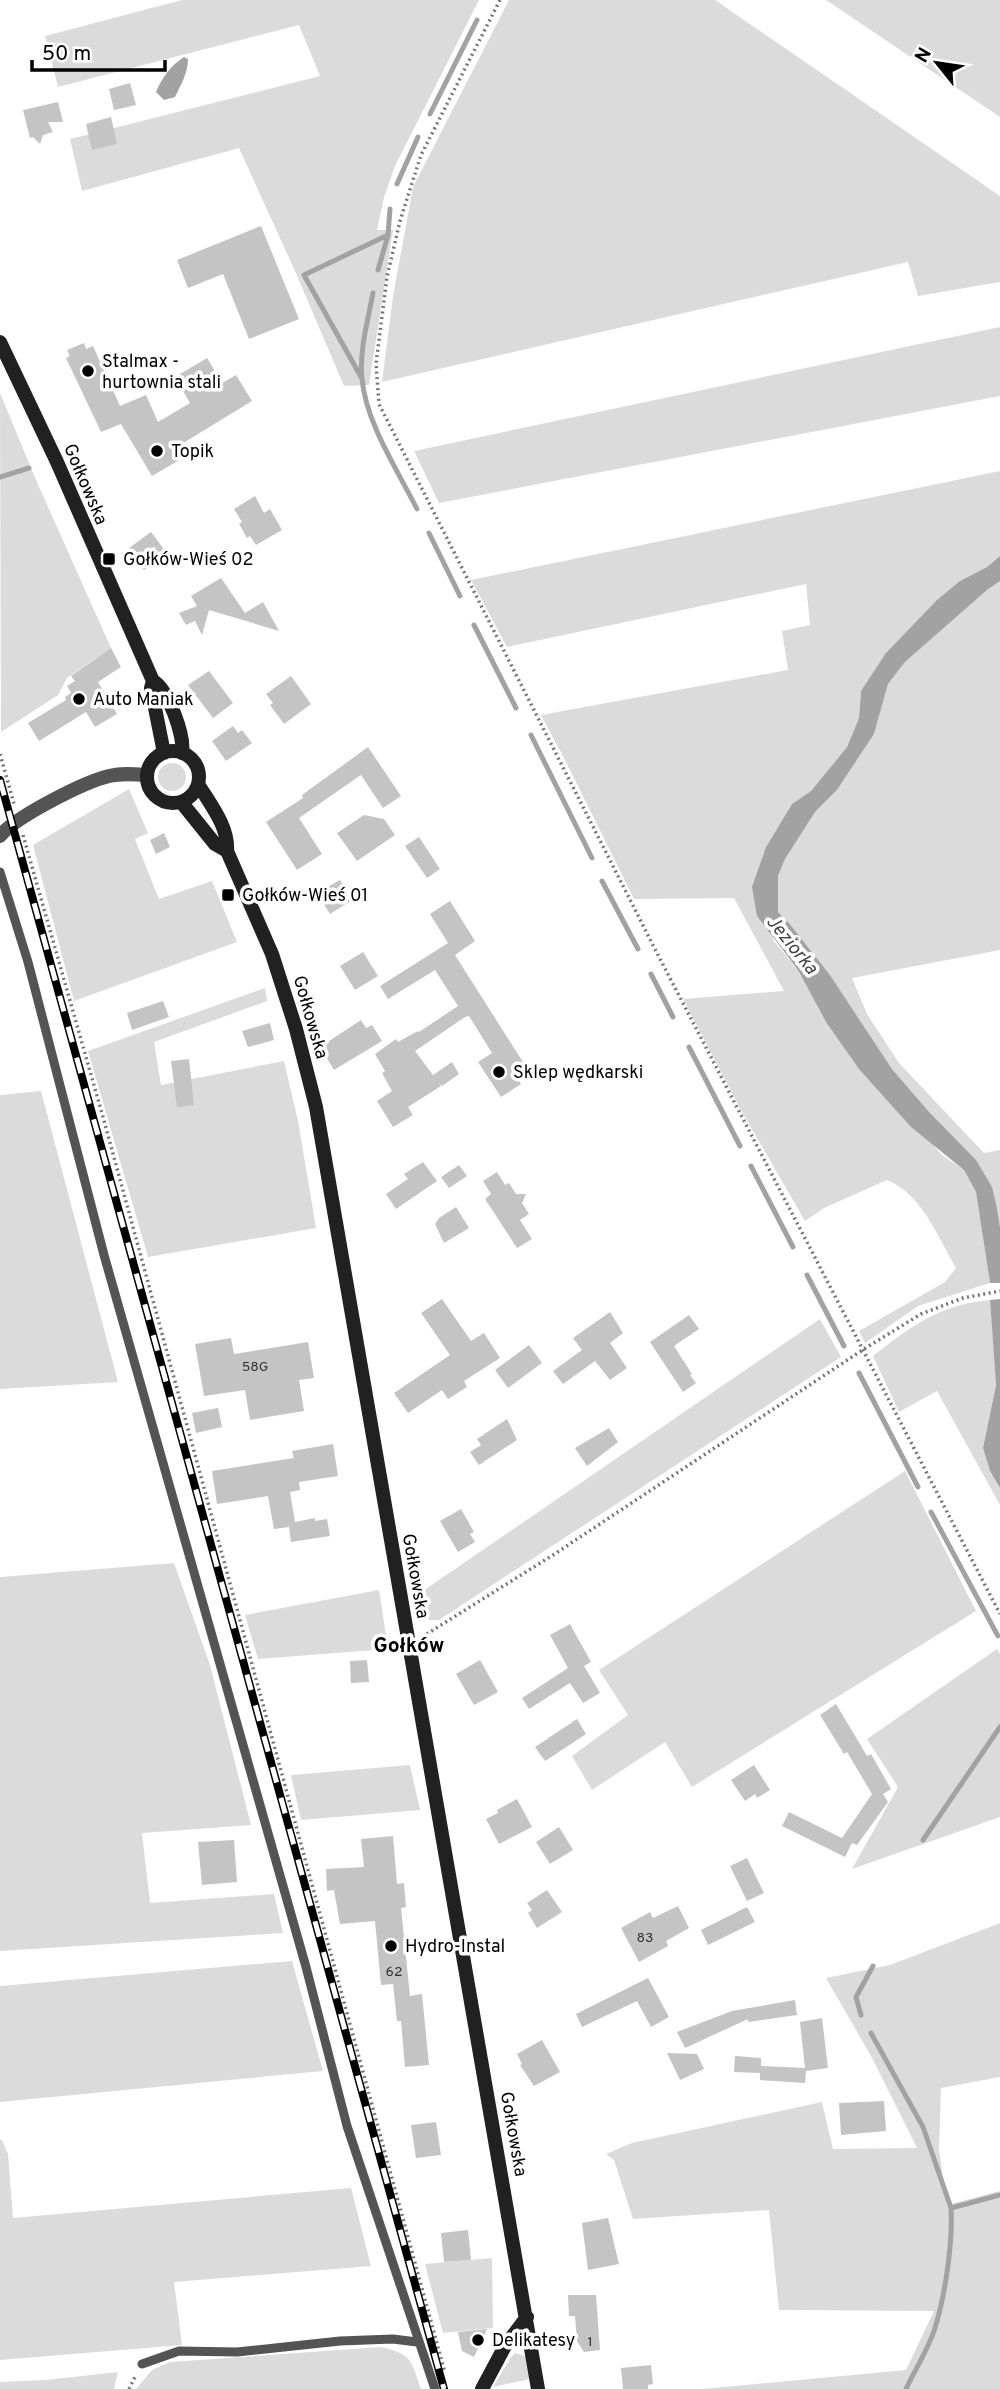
<svg xmlns="http://www.w3.org/2000/svg" width="1000" height="2389" viewBox="0 0 1000 2389" font-family="Overpass,sans-serif">
<style>
.green{fill:#dbdbdb}
.water{fill:#a2a2a2}
.lines{fill:none;stroke-linecap:round;stroke-linejoin:round}
.stream{stroke:#a2a2a2;stroke-width:5}
.building{fill:#c4c4c4}
.path{stroke:#767676;stroke-width:3.5;stroke-dasharray:2 3.5;stroke-linecap:butt}
.lane{stroke:#545454;stroke-width:9}
.street{stroke:#545454;stroke-width:14}
.secondary{stroke:#212121;stroke-width:14}
.rail-casing{stroke:#000;stroke-width:8}
.rail{stroke:#fff;stroke-width:5;stroke-dasharray:16;stroke-linecap:butt}
.poi-dot{fill:#000;stroke:#fff;stroke-width:2.5}
.labels{text-anchor:middle;stroke-width:7;stroke-linejoin:round;paint-order:stroke}
.number-label{font-size:14px;fill:#313131}
.poi-label{font-size:18px;fill:#000;stroke:#fff;text-anchor:start}
.street-label{font-size:18px;fill:#000;stroke:#fff}
.water-label{font-size:19px;font-style:italic;fill:#434343;stroke:#fff}
.quarter-label{font-size:21px;font-weight:bold;fill:#000;stroke:#fff}
</style>
<rect width="100%" height="100%" fill="#fff"/>
<path class="green" d="M182 0H479L395 166 384 197 377 230H393L369 385 344 386 295 271 239 148 82 191 70 139 320 76 299 25 58 87 45 36Z
M509 0H715L1000 196V282L918 296 908 262 382 382 393 296 413 187Z
M826 0H1000V117Z
M1000 327V396L439 503 414 451Z
M0 393 36 480 111 648 67 678 58 695 1 732Z
M1000 471V556L987 567 960 581 861 691 859 718 847 747 811 791 792 804 766 847 773 940 798 970 826 1022 942 1155 964 1170 976 1192 990 1283 918 1306 865 1343 859 1331 945 1282 956 1268C938 1237 921 1193 887 1180L824 1208 805 1221 742 1112 683 999 784 991 734 898 634 899 566 762 541 715 788 670 782 631 810 625 806 584 507 647 471 580Z
M1000 581V950L852 978 867 1014 899 1063 984 1153 1000 1150V1227L997 1208 930 1113 892 1069 830 975 789 923 778 912V876L785 859 815 812 837 790 874 734 888 684 905 662 987 590Z
M158 777a14 14 0 1 1 28 0a14 14 0 1 1-28 0Z
M129 789 148 833 135 839 159 899 212 881 237 942 74 1001 33 845Z
M265 988 267 1001 154 1042 161 1085 284 1061 298 1121 316 1228 148 1257 88 1051Z
M41 1091 118 1382 0 1389V1095Z
M990 1300 996 1384 983 1448 990 1471 1000 1488V1505L937 1391 899 1412 873 1356C911 1326 941 1304 990 1300Z
M820 1319 841 1357 439 1620H429L420 1593Z
M905 1471 976 1611 692 1787 665 1742 592 1790 572 1756 628 1715 599 1670Z
M174 1563 210 1665 251 1825 142 1833 150 1903 274 1894 283 1933 0 1951V1577Z
M379 1590 388 1649 258 1659 245 1615Z
M997 1649 1000 1654V1817L852 1869 898 1787 867 1739Z
M410 1765 420 1810 301 1820 291 1775Z
M1000 1923V2077L941 2088 939 2150 947 2205 1000 2191V2389H702L906 2370 934 2311 779 2310 769 2210 633 2219 614 2160 606 2154 632 2143 822 2102 833 2149 917 2148 871 2056 826 1978 890 1965Z
M292 1961 323 2071 0 2102V1986Z
M0 2140H2L8 2154 13 2218 351 2188 371 2266 174 2282 182 2345 0 2360Z
M492 2258 493 2328 443 2333 425 2264Z
M381 2347C412 2354 411 2360 421 2389H136L152 2370 170 2362Z
M515 2353 525 2356 530 2379 493 2387 510 2359Z
M118 2372 114 2389H0V2382L46 2380Z"/>
<path class="water" d="M184 57 188 59C188 73 181 84 175 97L164 100 156 92C162 78 170 66 184 57Z
M1000 556V581L987 590 905 662 888 684 874 734 837 790 815 812 785 859 778 876V912L789 923 830 975 892 1069 930 1113 976 1160 992 1187 997 1208 1000 1227V1283H990L976 1192 964 1170 911 1127 859 1069 826 1022 798 970 757 916 752 887 766 847 792 804 811 791 847 747 859 718 861 691 886 653 937 600 960 581 987 567Z
M1000 1299V1488L990 1471 983 1448 996 1385 990 1300Z"/>
<g class="lines">
<path class="stream" d="M430 114 477 20
M397 184 418 137
M378 270 388 235 390 209
M373 293C368 320 359 351 362 379 366 423 398 471 417 509
M361 377 304 275 388 235
M0 477 29 468
M429 533 460 596
M474 625 516 708
M531 735 592 858
M602 881 638 949
M651 974 673 1017
M689 1047 740 1146
M751 1166 793 1247
M807 1275 844 1346
M859 1373 918 1487
M931 1512 998 1636
M923 1840 1000 1727
M861 2015 856 1997 873 1966
M871 2033 923 2127 951 2208
M906 2389C915 2370 927 2351 934 2331 945 2298 953 2242 951 2208L1000 2195"/>
</g>
<path class="building" d="M130 83 136 105 114 110 109 89Z
M58 102 63 122H48L53 132 43 135 40 144 33 137 30 138 23 110Z
M111 117 117 144 92 150 86 124Z
M261 226 299 319 249 339 223 274 188 288 177 260Z
M84 343 86 349 93 346 120 406 146 395 158 422 190 403 175 377 207 358 222 383 236 375 252 401 175 448 181 459 152 476 121 424 101 432 66 358 70 356 67 350Z
M255 496 264 513 270 509 282 530 256 545 250 536 247 538 239 524 242 522 234 509Z
M151 532 166 552 144 570 129 548Z
M221 578 245 613 263 602 279 631 209 610 202 635 195 621 186 625 179 613 197 606 191 596Z
M111 648 121 667 98 682 117 714 95 727 86 712 39 741 28 723 66 700 65 697 71 693 67 686 75 681 71 676Z
M209 671 233 703 213 718 188 685Z
M291 676 311 704 284 724 270 705 273 703 266 694Z
M233 726 238 733 242 730 252 743 226 761 212 741Z
M368 747 401 796 383 808 361 775 299 818 322 854 297 870 266 822 303 798 302 795Z
M364 815 384 819 395 835 357 861 337 833Z
M164 833 170 847 156 854 150 840Z
M419 837 440 869 427 878 405 846Z
M340 880 352 900 330 914 317 893Z
M450 901 475 941 455 955 528 1070 517 1078 521 1084 501 1097 478 1062 492 1053 469 1016 465 1017 415 1051 433 1075 452 1062 459 1074 442 1086 438 1082 441 1086 408 1107 413 1115 393 1127 377 1101 392 1091 382 1073 385 1071 375 1054 396 1039 398 1042 418 1031 419 1032 458 1006 435 970 388 999 380 986 448 943 430 914Z
M363 952 378 976 355 990 340 966Z
M163 1001 169 1017 132 1030 127 1013Z
M361 1020 366 1028 372 1025 382 1041 334 1070 320 1047Z
M270 1023 274 1040 248 1047 242 1031Z
M189 1059 194 1105 177 1107 171 1061Z
M423 1162 437 1181 396 1209 386 1194 408 1179 404 1174Z
M459 1165 467 1176 449 1188 441 1177Z
M497 1172 505 1185 509 1183 516 1194H526L522 1203 529 1214 520 1220 532 1239 517 1248 485 1199 491 1194 483 1181Z
M456 1207 469 1228 444 1243 435 1224 439 1218Z
M442 1299 471 1341 484 1333 500 1358 464 1381 467 1387 448 1399 442 1390 408 1413 394 1393 450 1355 421 1313Z
M610 1312 623 1333 610 1343 627 1368 610 1380 595 1361 563 1384 553 1371 582 1350 573 1338Z
M689 1315 699 1329 674 1346 692 1374 690 1375 696 1383 683 1392 650 1342Z
M231 1338 234 1354 308 1342 314 1378 299 1380 304 1411 250 1420 245 1390 204 1396 195 1344Z
M529 1345 542 1363 508 1388 495 1370Z
M218 1408 222 1427 196 1433 192 1413Z
M507 1419 517 1440 479 1465 470 1452 481 1445 477 1439Z
M609 1428 618 1442 587 1466 575 1448Z
M333 1444 338 1476 299 1482 300 1490 290 1492 295 1522 315 1518V1521L327 1519 330 1536 291 1542 289 1527 274 1529 268 1496 217 1504 212 1471 294 1458 292 1451Z
M461 1509 474 1532 470 1534 475 1542 458 1552 440 1521Z
M570 1624 591 1662 584 1666 600 1693 583 1703 570 1683 529 1709 522 1698 568 1668 550 1635Z
M367 1660 369 1682 351 1683 350 1661Z
M480 1660 498 1692 474 1705 456 1674Z
M836 1704 867 1756 871 1754 891 1789 883 1794 888 1802 857 1845 852 1843 845 1857 782 1826 789 1812 842 1838 872 1794 847 1752 844 1754 820 1715Z
M577 1719 586 1734 545 1761 535 1747Z
M754 1765 770 1790 757 1798 755 1794 745 1801 731 1780Z
M517 1799 532 1827 499 1844 486 1819 498 1813 497 1810Z
M559 1827 573 1850 550 1864 536 1842Z
M393 1836 397 1884 404 1883 406 1907 401 1908 410 1996 422 1994 429 2065 405 2067 401 2021H397L393 1984 381 1985 375 1921 340 1924 334 1890 327 1891 326 1869 364 1867 361 1839Z
M234 1840 237 1882 202 1885 198 1842Z
M747 1858 764 1893 747 1901 730 1866Z
M547 1890 562 1912 537 1928 528 1913 532 1910 527 1903Z
M678 1906 689 1928 666 1941 668 1946 639 1962 621 1928 650 1912 653 1918Z
M747 1907 755 1922 708 1945 701 1930Z
M648 1978 669 2017 651 2027 637 2001 582 2027 576 2014Z
M795 2000 797 2015 748 2022V2019L685 2048 677 2032 732 2011Z
M822 2018 828 2068 806 2071 805 2083 760 2080V2073L734 2072 735 2056 761 2058V2066L805 2068 800 2022Z
M542 2040 560 2072 534 2086 520 2065 522 2064 517 2054Z
M667 2053 697 2054 704 2069 680 2080Z
M884 2101 886 2131 841 2135 839 2103Z
M436 2122 441 2155 416 2158 411 2125Z
M608 2218 619 2264 588 2270 582 2223Z
M468 2230 471 2260 444 2262 441 2233Z
M568 2295H596L600 2350 584 2352 577 2341 575 2316H569Z
M487 2329 474 2357 462 2351 458 2332Z
M651 2365 653 2384 648 2385V2389H623L621 2368Z"/>
<g class="lines">
<path class="path" d="M500 0 421 155 400 221 387 277 376 364 379 404 659 957 1000 1614
M0 754 14 804
M23 835 103 1117 445 2373
M422 1637 553 1555 864 1349 921 1314 963 1298 1000 1291
M129 2389 136 2375"/>
<path class="lane" d="M0 872 28 962 104 1255 306 1967 347 2126 435 2389
M142 2364 179 2351 237 2352 340 2341 393 2339 417 2342"/>
<path class="street" d="M0 836C15 817 84 782 109 776 121 773 133 774 146 775"/>
<path class="secondary" d="M0 342 57 462 153 681 151 688 164 753
M153 681C168 689 185 736 182 753
M147 777a26 26 0 1 1 52 0a26 26 0 1 1-52 0Z
M198 784C210 804 229 827 227 851L272 954 296 1029 316 1107 538 2389
M182 803 215 844 227 851
M482 2389 505 2346 527 2317"/>
<defs>
<path id="rail" d="M0 780 444 2389"/>
</defs>
<use href="#rail" class="rail-casing"/>
<use href="#rail" class="rail"/>
</g>
<g class="poi-dot">
<circle cx="88" cy="371" r="7"/>
<circle cx="157" cy="451" r="7"/>
<rect x="102" y="552" width="14" height="14" rx="3.5"/>
<circle cx="79" cy="699" r="7"/>
<rect x="221" y="888" width="14" height="14" rx="3.5"/>
<circle cx="499" cy="1072" r="7"/>
<circle cx="391" cy="1946" r="7"/>
<circle cx="478" cy="2340" r="7"/>
</g>
<g class="labels">
<g class="number-label">
<text x="255" y="1371">58G</text>
<text x="645" y="1942">83</text>
<text x="394" y="1976">62</text>
<text x="590" y="2346">1</text>
</g>
<g class="poi-label">
<text x="102" y="367">Stalmax -<tspan x="102" dy="21">hurtownia stali</tspan></text>
<text x="171" y="457">Topik</text>
<text x="123" y="565">Gołków-Wieś 02</text>
<text x="93" y="705">Auto Maniak</text>
<text x="242" y="901">Gołków-Wieś 01</text>
<text x="513" y="1078">Sklep wędkarski</text>
<text x="405" y="1952">Hydro-Instal</text>
<text x="492" y="2346">Delikatesy</text>
</g>
<g class="street-label">
<text transform="translate(86 484) rotate(67)" y="6">Gołkowska</text>
<text transform="translate(311 1017) rotate(74)" y="6">Gołkowska</text>
<text transform="translate(416 1576) rotate(80)" y="6">Gołkowska</text>
<text transform="translate(514 2134) rotate(80)" y="6">Gołkowska</text>
</g>
<g class="water-label">
<text transform="translate(793 944) rotate(51)" y="7">Jeziorka</text>
</g>
<g class="quarter-label">
<text x="409" y="1652">Gołków</text>
</g>
</g>
<g transform="translate(937 63) rotate(300)" stroke="#ffffff" stroke-width="5" paint-order="stroke">
<path d="M0-5L12 26L0 18L-12 26Z" fill="#000000"/>
<text y="-10" font-size="19" font-weight="bold" text-anchor="middle" fill="#000000">N</text>
</g>
<path d="M32 60v10h133v-10" fill="none" stroke="#000000" stroke-width="3.5"/>
<text x="42" y="60" font-size="21" fill="#000000" stroke="#ffffff" stroke-width="5" paint-order="stroke">50 m</text>
</svg>
